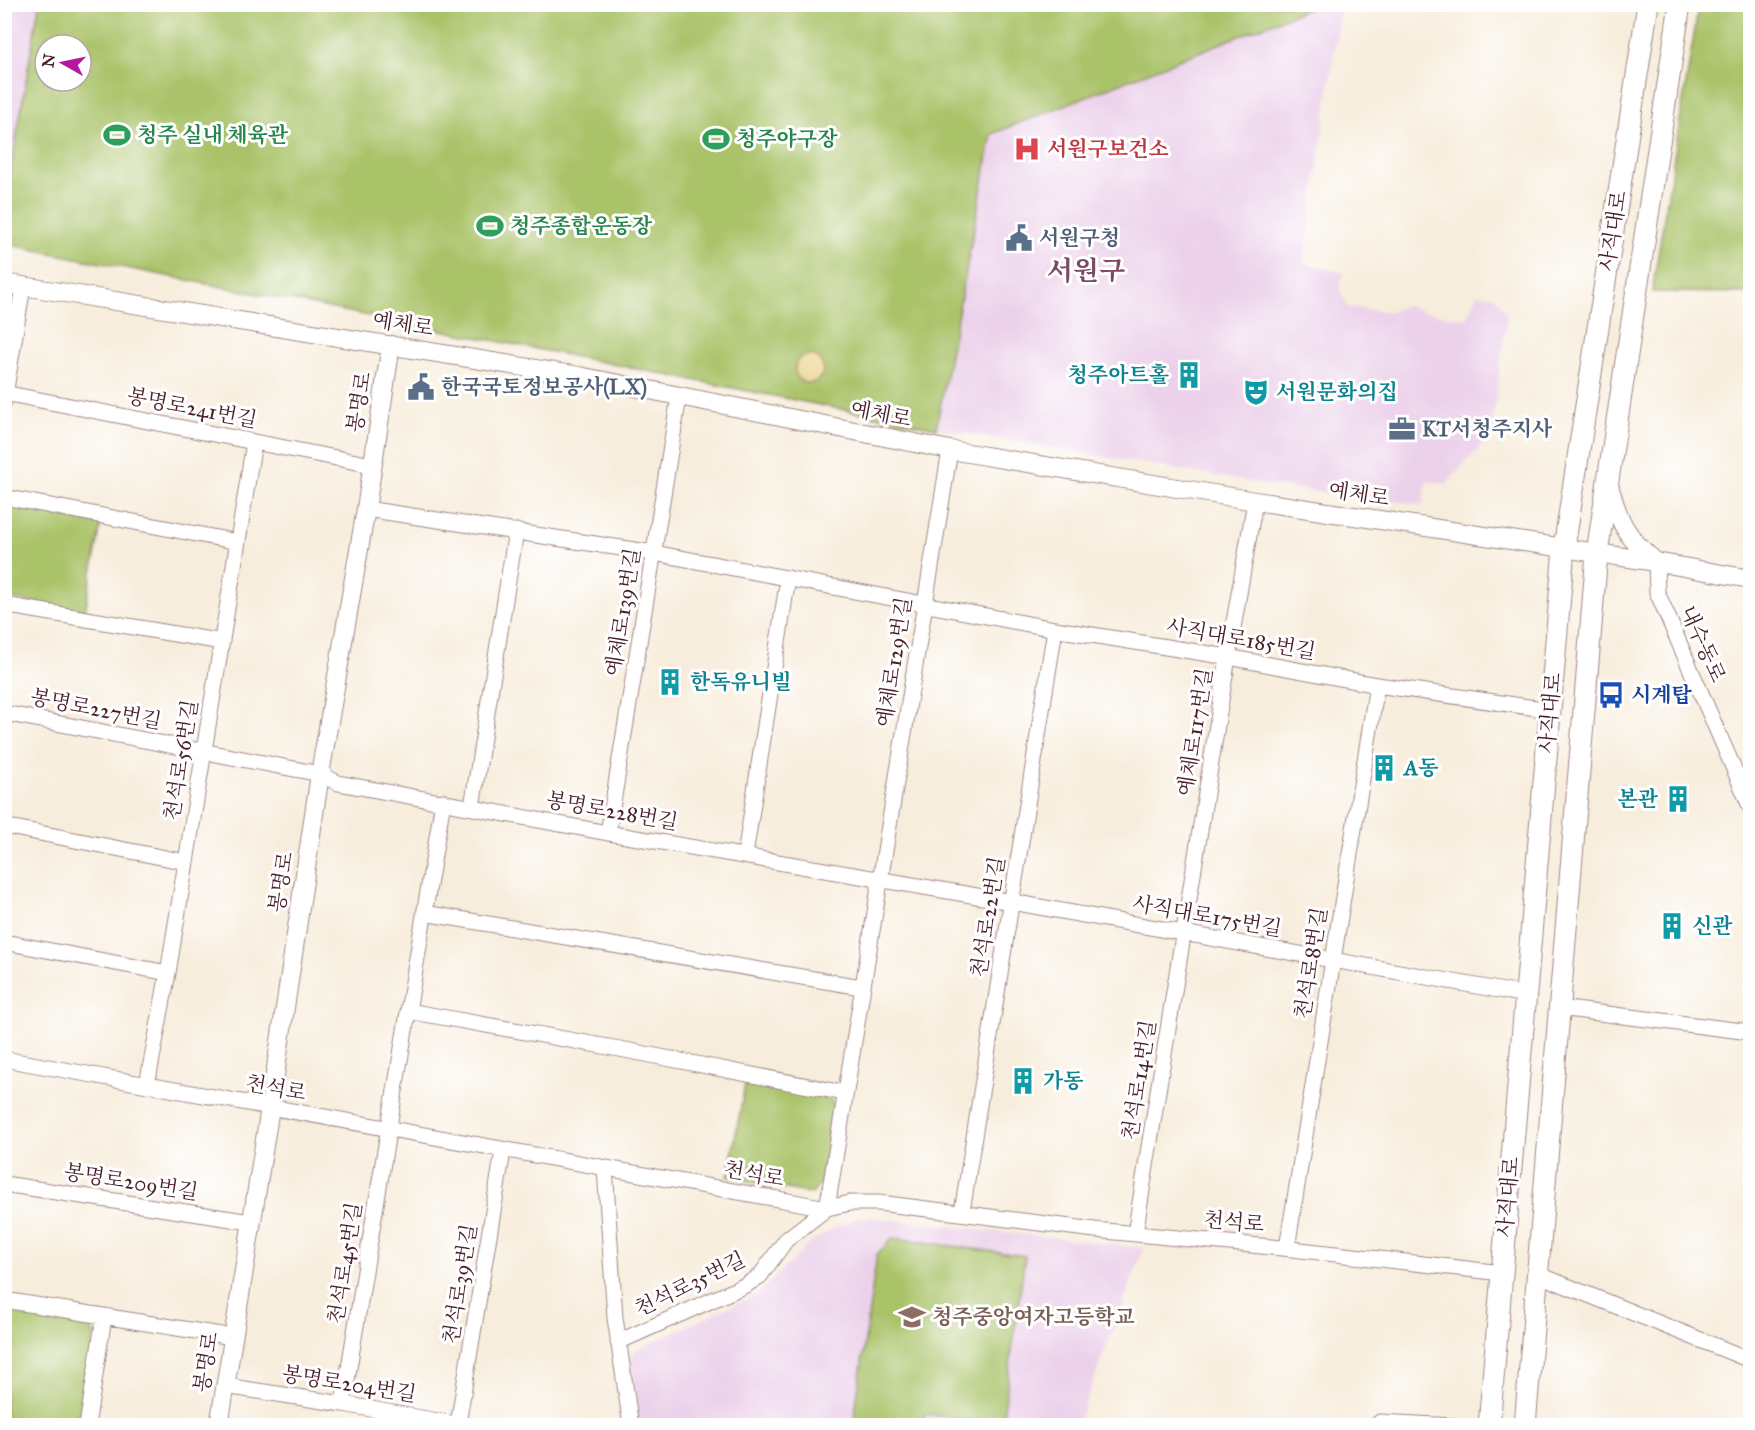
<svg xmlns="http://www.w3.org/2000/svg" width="1755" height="1430" viewBox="0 0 1755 1430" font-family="'IM FELL Great Primer','Noto Serif KR',serif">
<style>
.built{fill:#ecd1ea}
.green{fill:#aac369;stroke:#7a714a;stroke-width:1.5;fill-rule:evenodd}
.sand{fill:#eeda9e;stroke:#9c7c64;stroke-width:1.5}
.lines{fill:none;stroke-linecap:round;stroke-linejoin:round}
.pedestrian-casing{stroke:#a08684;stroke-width:13}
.minor-casing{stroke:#a08684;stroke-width:17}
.tertiary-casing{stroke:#a08684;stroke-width:20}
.secondary-casing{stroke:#a08684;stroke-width:23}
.pedestrian{stroke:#fff;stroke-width:10}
.minor{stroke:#fff;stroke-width:15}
.tertiary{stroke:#fff;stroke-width:18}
.secondary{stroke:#fff;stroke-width:21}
.labels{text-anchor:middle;stroke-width:6;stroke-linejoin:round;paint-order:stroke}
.leisure-label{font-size:21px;font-weight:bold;fill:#27864d;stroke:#fff;text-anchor:start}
.health-label{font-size:21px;font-weight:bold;fill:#be3a42;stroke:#fff;text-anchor:start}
.street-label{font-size:21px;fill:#4a1f2b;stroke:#fff}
.service-label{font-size:21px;font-weight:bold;fill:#4e5e75;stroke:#fff;text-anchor:start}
.culture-label{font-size:21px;font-weight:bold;fill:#0d838f;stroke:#fff;text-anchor:start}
.transit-label{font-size:21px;font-weight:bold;fill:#164399;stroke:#fff;text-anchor:start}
.education-label{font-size:21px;font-weight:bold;fill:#785e54;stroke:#fff;text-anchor:start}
.district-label{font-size:27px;font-weight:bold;fill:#7c4a61;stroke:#fff}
</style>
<rect width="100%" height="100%" fill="#fff"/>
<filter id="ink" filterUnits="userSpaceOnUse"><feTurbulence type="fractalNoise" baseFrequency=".0167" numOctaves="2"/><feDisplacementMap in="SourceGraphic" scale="12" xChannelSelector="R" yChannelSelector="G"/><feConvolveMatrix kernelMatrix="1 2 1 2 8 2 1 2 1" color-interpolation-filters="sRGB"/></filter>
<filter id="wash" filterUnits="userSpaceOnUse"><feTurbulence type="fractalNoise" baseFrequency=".008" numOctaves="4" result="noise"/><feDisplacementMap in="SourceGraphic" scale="24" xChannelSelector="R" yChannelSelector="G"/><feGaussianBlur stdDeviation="1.35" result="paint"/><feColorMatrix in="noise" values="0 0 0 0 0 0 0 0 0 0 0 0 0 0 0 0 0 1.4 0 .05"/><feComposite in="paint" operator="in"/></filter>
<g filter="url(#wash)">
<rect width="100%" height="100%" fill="#f7eddc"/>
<path class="built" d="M5 5H39L5 209Z
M1317 5H1341L1304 263 1344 273 1339 287 1348 307 1391 312 1405 305 1425 312 1467 319 1478 294 1495 296 1507 314 1493 419 1497 428 1446 484 1427 481 1423 505 1262 484 936 428 992 134Z
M857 1218H875L1144 1248 1077 1425H639L630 1361 636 1350 759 1293 811 1242 836 1227Z"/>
<path class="green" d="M1699 4 1750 5V293L1652 292Z
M39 5H1317L992 134 936 428 5 244 4 198H6ZM45 45H81V81H45Z
M6 505 101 524 85 611 5 598Z
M746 1079 822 1094 833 1102 821 1183 812 1194 728 1177Z
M893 1238 1025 1256 1002 1424 925 1414 923 1425H869V1422L854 1420 877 1254Z
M5 1306 84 1318 94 1335 79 1425 5 1426Z"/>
<path class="sand" d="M795 369a14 14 0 1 1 28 0a14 14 0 1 1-28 0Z"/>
</g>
<g filter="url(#ink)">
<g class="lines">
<defs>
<path id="pedestrian" d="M4 15 6 4"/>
<path id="minor" d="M4 393 372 465
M4 401 23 286
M4 497 238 542
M366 509 654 553 1055 629 1228 657 1377 685 1550 710
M1656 562 1657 592 1750 806
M4 605 222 642
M4 713 320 774 338 783 608 833 1012 902 1526 995
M472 807 516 531
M4 826 186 862
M608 833 679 397
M745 855 788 578
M424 913 861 987
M4 942 168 973
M1559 1008 1750 1032
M408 1011 625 1050 844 1093
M4 1059 827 1208 850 1203H879L1095 1230 1292 1249 1502 1273
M147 1085 168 973 254 442
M605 1168 615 1318 631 1426
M4 1184 251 1222
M962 1212 1055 629
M1135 1234 1228 657 1255 501
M1287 1248 1377 685
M1537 1274 1750 1360
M4 1300 233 1337
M618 1342 746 1285 760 1276 786 1240 827 1208 950 450
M225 1386 343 1404 466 1426
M343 1404 443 801
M458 1424 503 1151
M87 1426 104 1317
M1376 1426 1380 1422 1453 1426"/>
<path id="tertiary" d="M4 283 579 376 950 450 1255 501 1656 562 1750 579
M1608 481C1618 520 1625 537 1656 562
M219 1426 270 1108 320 774 366 509 391 345"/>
<path id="secondary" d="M1489 1426 1564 548 1648 4
M1525 1426 1597 553 1680 4"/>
</defs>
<use href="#pedestrian" class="pedestrian-casing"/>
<use href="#minor" class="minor-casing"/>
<use href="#tertiary" class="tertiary-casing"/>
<use href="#secondary" class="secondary-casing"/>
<use href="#pedestrian" class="pedestrian"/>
<use href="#minor" class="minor"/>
<use href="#tertiary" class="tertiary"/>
<use href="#secondary" class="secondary"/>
</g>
</g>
<defs>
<symbol id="stadium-bare" viewBox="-9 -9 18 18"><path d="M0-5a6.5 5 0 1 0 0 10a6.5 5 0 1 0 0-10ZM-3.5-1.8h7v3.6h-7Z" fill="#2e9e5b" stroke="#fff" stroke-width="2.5" paint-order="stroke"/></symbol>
<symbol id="hospital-bare" viewBox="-9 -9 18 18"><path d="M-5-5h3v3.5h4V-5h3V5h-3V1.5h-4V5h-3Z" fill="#e0444e" stroke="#fff" stroke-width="2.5" paint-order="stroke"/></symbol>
<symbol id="civic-bare" viewBox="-9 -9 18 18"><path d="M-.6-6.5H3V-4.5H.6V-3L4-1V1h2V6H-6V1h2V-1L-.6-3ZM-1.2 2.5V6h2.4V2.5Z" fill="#5c6f8a" stroke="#fff" stroke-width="2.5" paint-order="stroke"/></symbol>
<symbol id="building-bare" viewBox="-9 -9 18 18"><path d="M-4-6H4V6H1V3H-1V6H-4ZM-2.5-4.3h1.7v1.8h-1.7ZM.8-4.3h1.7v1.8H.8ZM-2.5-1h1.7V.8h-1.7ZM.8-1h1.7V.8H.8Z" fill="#0f9aa8" stroke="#fff" stroke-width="2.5" paint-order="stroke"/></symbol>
<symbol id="theatre-bare" viewBox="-9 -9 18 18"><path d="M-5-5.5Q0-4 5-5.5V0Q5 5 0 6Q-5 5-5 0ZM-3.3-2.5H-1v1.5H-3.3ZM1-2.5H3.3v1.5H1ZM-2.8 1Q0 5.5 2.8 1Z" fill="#0f9aa8" stroke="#fff" stroke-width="2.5" paint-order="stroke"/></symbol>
<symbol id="office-bare" viewBox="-9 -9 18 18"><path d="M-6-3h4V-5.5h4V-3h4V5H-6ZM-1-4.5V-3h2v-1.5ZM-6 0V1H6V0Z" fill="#5c6f8a" stroke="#fff" stroke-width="2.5" paint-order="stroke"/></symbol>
<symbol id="bus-bare" viewBox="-9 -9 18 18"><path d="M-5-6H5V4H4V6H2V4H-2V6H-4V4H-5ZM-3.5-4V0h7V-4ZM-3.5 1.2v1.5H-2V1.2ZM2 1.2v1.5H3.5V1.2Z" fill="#1a4fb4" stroke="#fff" stroke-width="2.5" paint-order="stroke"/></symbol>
<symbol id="school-bare" viewBox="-9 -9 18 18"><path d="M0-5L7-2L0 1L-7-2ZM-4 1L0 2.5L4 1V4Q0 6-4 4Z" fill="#8d6e63" stroke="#fff" stroke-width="2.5" paint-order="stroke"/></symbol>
</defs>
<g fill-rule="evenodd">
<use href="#stadium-bare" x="98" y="116" width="38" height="38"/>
<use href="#stadium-bare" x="697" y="120" width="38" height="38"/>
<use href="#hospital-bare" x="1008" y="130" width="38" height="38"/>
<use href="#stadium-bare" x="471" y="207" width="38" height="38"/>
<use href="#civic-bare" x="1000" y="219" width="38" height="38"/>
<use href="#building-bare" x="1170" y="356" width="38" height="38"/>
<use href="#civic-bare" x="402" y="368" width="38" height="38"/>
<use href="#theatre-bare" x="1237" y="373" width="38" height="38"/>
<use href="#office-bare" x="1383" y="410" width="38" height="38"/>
<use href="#building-bare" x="651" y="663" width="38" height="38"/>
<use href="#bus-bare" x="1592" y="676" width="38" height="38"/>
<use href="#building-bare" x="1365" y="749" width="38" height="38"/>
<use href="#building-bare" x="1659" y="780" width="38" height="38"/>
<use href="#building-bare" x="1653" y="907" width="38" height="38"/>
<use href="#building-bare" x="1004" y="1062" width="38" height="38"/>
<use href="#school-bare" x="893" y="1298" width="38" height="38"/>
</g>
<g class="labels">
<g class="leisure-label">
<text x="137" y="142">청주 실내 체육관</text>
<text x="736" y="146">청주야구장</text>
<text x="510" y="233">청주종합운동장</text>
</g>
<g class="health-label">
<text x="1047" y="156">서원구보건소</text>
</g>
<g class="street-label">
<text transform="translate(1613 231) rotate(-81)" y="7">사직대로</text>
<text transform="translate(403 324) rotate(9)" y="7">예체로</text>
<text transform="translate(359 402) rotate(-81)" y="7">봉명로</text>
<text transform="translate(192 408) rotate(11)" y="7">봉명로241번길</text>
<text transform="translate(881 414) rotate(11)" y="7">예체로</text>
<text transform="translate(1359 494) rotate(9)" y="7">예체로</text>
<text transform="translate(623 612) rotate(-81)" y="7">예체로139번길</text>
<text transform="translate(1241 639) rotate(10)" y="7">사직대로185번길</text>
<text transform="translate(1703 644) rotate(66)" y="7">내수동로</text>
<text transform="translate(894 662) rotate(-81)" y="7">예체로129번길</text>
<text transform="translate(96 709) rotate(11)" y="7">봉명로227번길</text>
<text transform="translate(1550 713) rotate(-85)" y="7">사직대로</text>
<text transform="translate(1195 732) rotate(-81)" y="7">예체로117번길</text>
<text transform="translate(181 760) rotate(-81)" y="7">천석로56번길</text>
<text transform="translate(612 811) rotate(10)" y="7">봉명로228번길</text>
<text transform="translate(281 882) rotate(-81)" y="7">봉명로</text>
<text transform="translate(1207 916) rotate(10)" y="7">사직대로175번길</text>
<text transform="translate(988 917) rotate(-81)" y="7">천석로22번길</text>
<text transform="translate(1311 963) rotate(-81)" y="7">천석로8번길</text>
<text transform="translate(1139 1080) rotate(-81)" y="7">천석로14번길</text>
<text transform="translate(276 1088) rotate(10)" y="7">천석로</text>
<text transform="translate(754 1174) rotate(10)" y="7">천석로</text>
<text transform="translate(131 1182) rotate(9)" y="7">봉명로209번길</text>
<text transform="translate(1508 1197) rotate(-85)" y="7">사직대로</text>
<text transform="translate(1234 1222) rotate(5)" y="7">천석로</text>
<text transform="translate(345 1263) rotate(-81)" y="7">천석로45번길</text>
<text transform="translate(460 1284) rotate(-81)" y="7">천석로39번길</text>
<text transform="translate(690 1284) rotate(-26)" y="7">천석로35번길</text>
<text transform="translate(206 1362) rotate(-81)" y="7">봉명로</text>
<text transform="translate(349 1384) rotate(9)" y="7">봉명로204번길</text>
</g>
<g class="service-label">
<text x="1039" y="245">서원구청</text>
<text x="441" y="394">한국국토정보공사(LX)</text>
<text x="1422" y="436">KT서청주지사</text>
</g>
<g class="culture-label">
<text x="1169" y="382" text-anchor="end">청주아트홀</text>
<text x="1276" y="399">서원문화의집</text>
<text x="690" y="689">한독유니빌</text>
<text x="1404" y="775">A동</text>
<text x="1658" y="806" text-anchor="end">본관</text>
<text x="1692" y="933">신관</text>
<text x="1043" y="1088">가동</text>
</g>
<g class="transit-label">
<text x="1631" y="702">시계탑</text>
</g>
<g class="education-label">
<text x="932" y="1324">청주중앙여자고등학교</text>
</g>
<g class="district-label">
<text x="1086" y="280">서원구</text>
</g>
</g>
<rect width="1755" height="1430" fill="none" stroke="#fff" stroke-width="24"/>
<g transform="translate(63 63) rotate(279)"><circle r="28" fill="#ffffff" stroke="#b7a5aa" stroke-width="1.5"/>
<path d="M0-4.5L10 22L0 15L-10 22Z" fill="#b5179e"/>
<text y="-9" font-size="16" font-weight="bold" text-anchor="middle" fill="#4a1f2b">N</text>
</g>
</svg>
